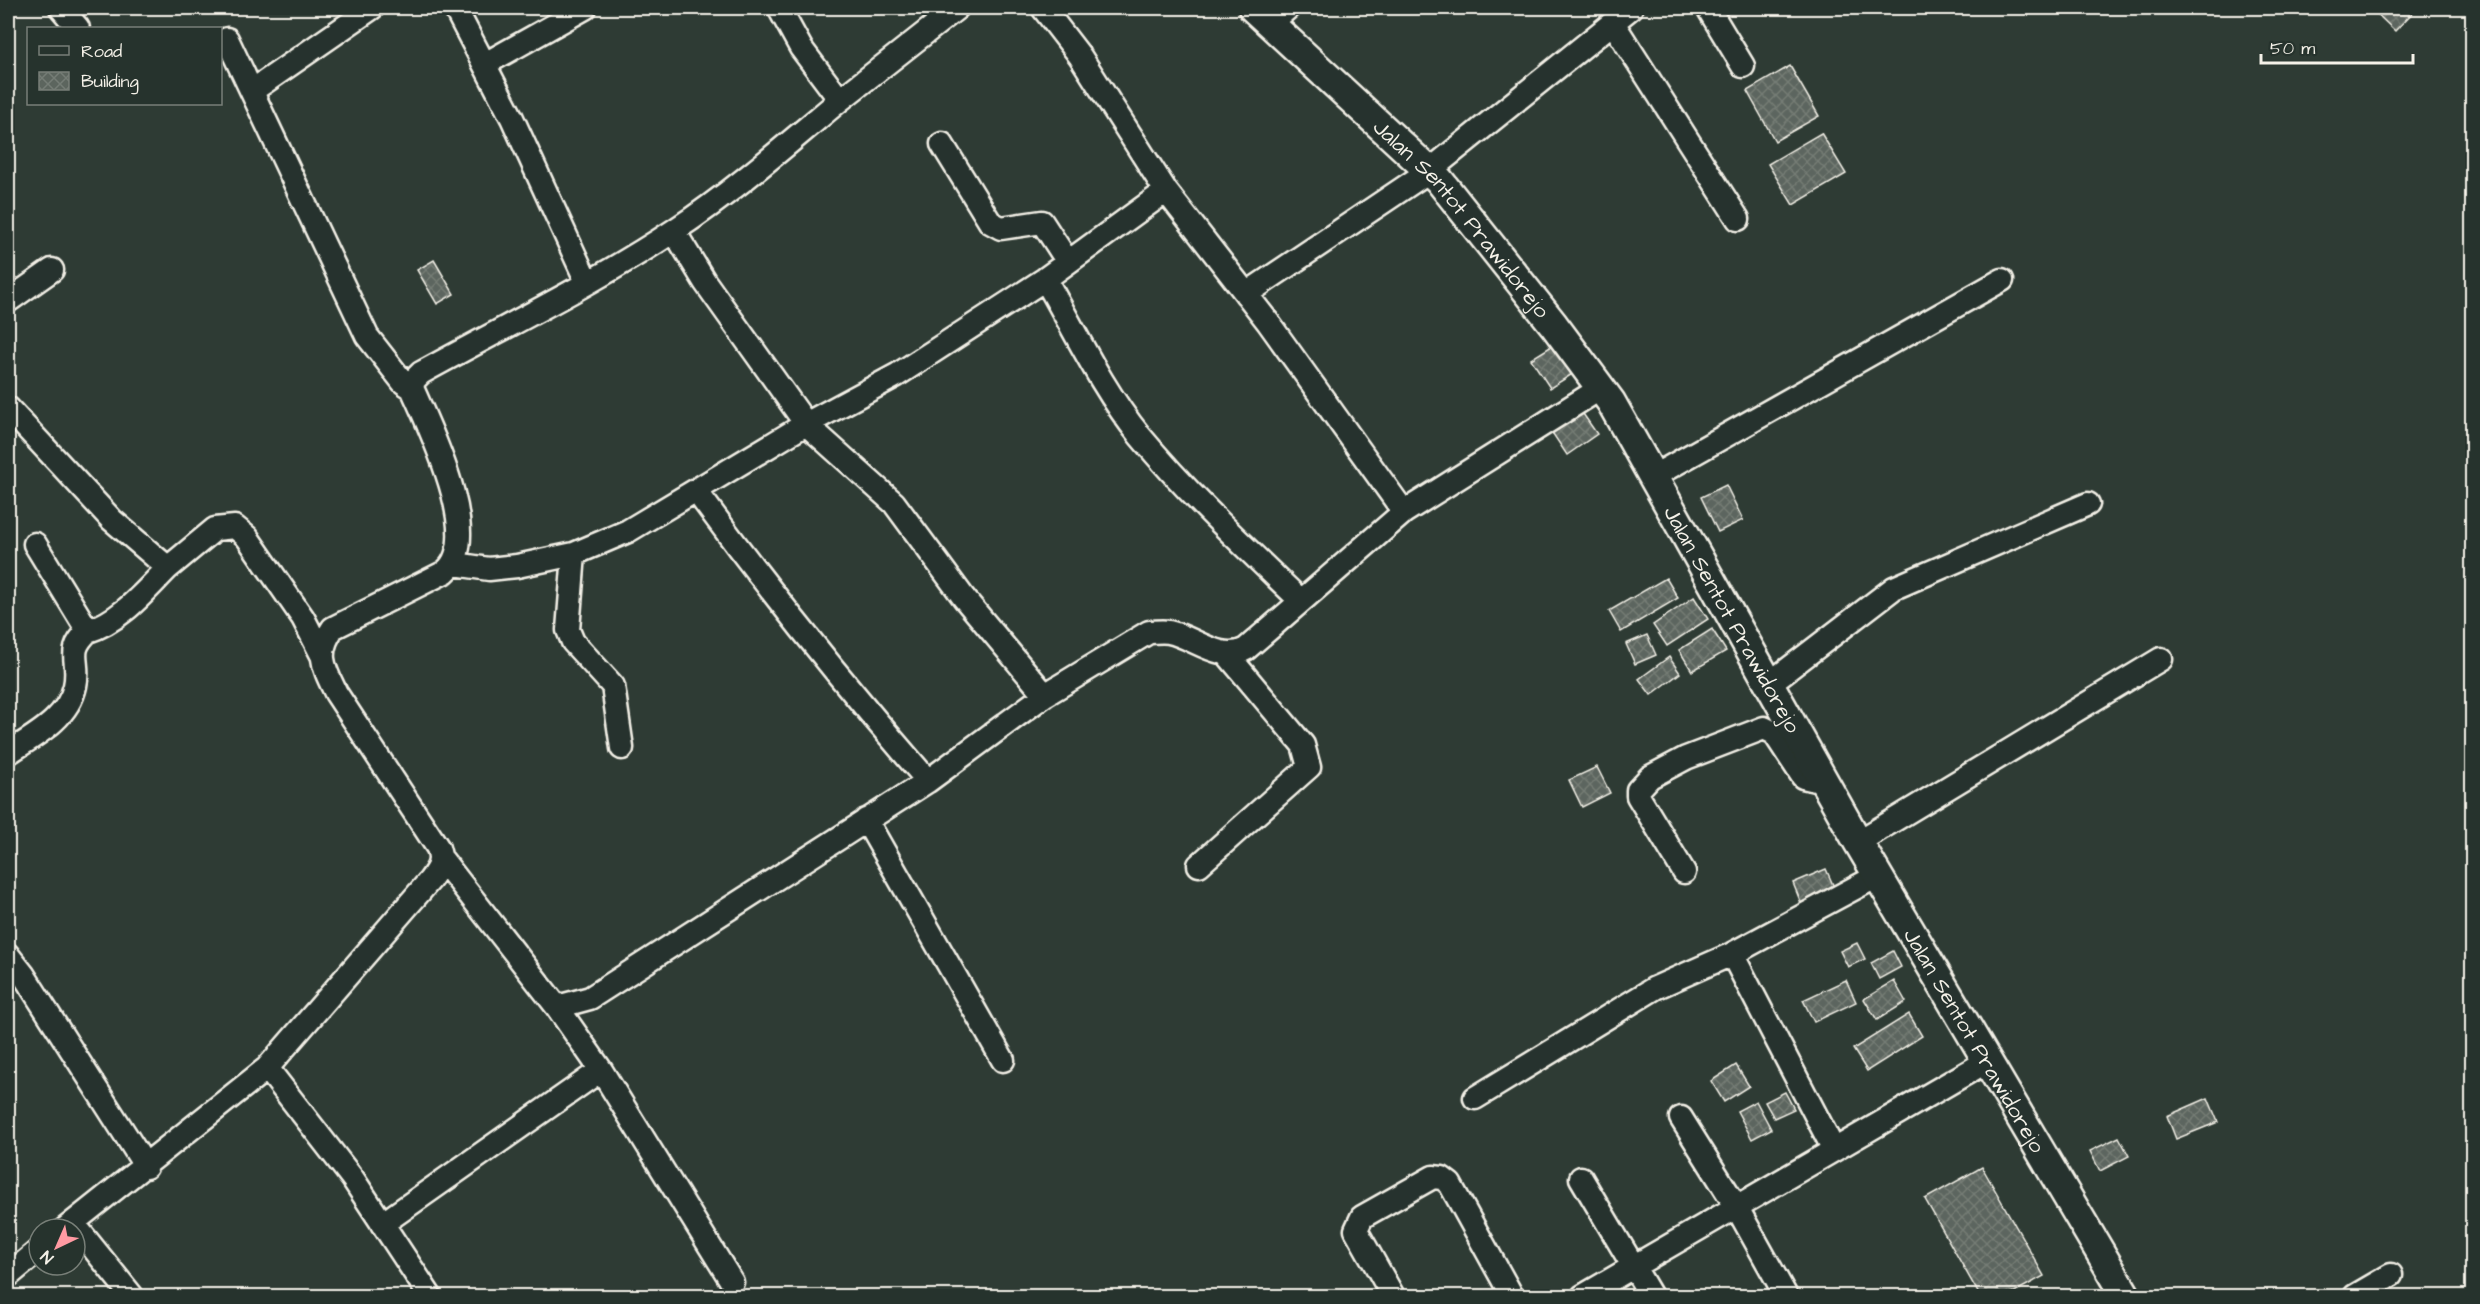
<svg xmlns="http://www.w3.org/2000/svg" width="2480" height="1304" viewBox="0 0 2480 1304" font-family="'Architects Daughter',sans-serif">
<style>
.building{fill:url(#building-cross-hatch);stroke:#f4f1e8;stroke-width:1.5}
.lines{fill:none;stroke-linecap:round;stroke-linejoin:round}
.minor-casing{stroke:#f4f1e8;stroke-width:27}
.major-casing{stroke:#f4f1e8;stroke-width:33}
.minor{stroke:#26332d;stroke-width:22}
.major{stroke:#26332d;stroke-width:28}
.labels{text-anchor:middle;stroke-width:5;stroke-linejoin:round;paint-order:stroke}
.street-label{font-size:22px;fill:#f4f1e8;stroke:#26332d}
</style>
<defs>
<pattern id="building-cross-hatch" width="8" height="8" patternUnits="userSpaceOnUse" patternTransform="scale(1.5)"><rect width="8" height="8" fill="#5c655e"/><path d="M0 0l8 8M0 8l8-8" fill="none" stroke="#747c75"/></pattern>
</defs>
<rect width="100%" height="100%" fill="#2e3b34"/>
<filter id="ink" filterUnits="userSpaceOnUse"><feTurbulence type="fractalNoise" baseFrequency=".0167" numOctaves="2"/><feDisplacementMap in="SourceGraphic" scale="12" xChannelSelector="R" yChannelSelector="G"/><feConvolveMatrix kernelMatrix="1 2 1 2 8 2 1 2 1" color-interpolation-filters="sRGB"/></filter>
<g filter="url(#ink)">
<path class="building" d="M2377 8H2414L2416 9 2395 31 2374 11Z
M1790 66 1819 116 1775 141 1747 91Z
M1821 133 1846 174 1793 205 1768 164Z
M434 260 454 294 437 304 417 270Z
M1555 344 1574 373 1550 388 1531 359Z
M1579 408 1597 434 1567 455 1549 428Z
M1726 485 1743 520 1718 532 1701 497Z
M1666 578 1678 598 1621 632 1609 611Z
M1694 597 1708 619 1667 646 1653 625Z
M1712 629 1726 651 1692 671 1679 650Z
M1647 635 1656 655 1635 664 1626 644Z
M1669 657 1680 673 1651 695 1639 679Z
M1597 767 1610 793 1582 807 1569 780Z
M1826 869 1837 894 1803 908 1793 883Z
M1857 943 1865 959 1848 967 1840 951Z
M1893 951 1901 967 1879 979 1871 963Z
M1846 980 1856 1002 1814 1022 1803 1000Z
M1894 981 1906 1002 1877 1020 1864 999Z
M1909 1014 1922 1036 1867 1071 1853 1049Z
M1736 1065 1749 1086 1724 1102 1711 1081Z
M1785 1092 1794 1109 1774 1118 1765 1102Z
M2208 1098 2218 1122 2176 1139 2167 1116Z
M1756 1101 1771 1129 1752 1139 1737 1111Z
M2119 1137 2129 1156 2100 1171 2090 1151Z
M1982 1167 2044 1276 2007 1296H1980L1925 1199Z"/>
<g class="lines">
<defs>
<path id="minor" d="M61 8 78 28
M455 8 512 118 587 282
M1043 8 1080 56 1166 191
M1708 8 1743 66
M1271 23 1288 8
M1613 23 1738 219
M220 44 227 39 367 336 403 382 412 388
M485 64 585 8
M252 91 372 8
M840 100 957 8
M942 144 990 222 1001 228 1042 222 1068 262
M674 231 705 282 806 424 894 503 964 598 1045 695
M1045 279C1075 331 1102 389 1140 436 1189 495 1245 547 1300 600
M1246 294 1429 171 1631 8
M8 301 52 270
M8 408 112 520 168 568 215 529 235 527 247 537 303 618 322 655
M1654 476 2002 280
M697 492C770 592 847 688 928 781
M35 544 88 631C121 621 145 591 168 568
M574 554 568 630 573 642 613 686 622 748
M455 564 489 569 517 566 574 554 628 531 806 424 897 375 1045 279 1166 191 1268 322 1404 512
M1770 683 1894 588 2088 504
M8 753C34 736 68 719 75 686 81 660 65 653 88 631
M866 820 1003 1060
M1858 842 2161 659
M441 858 557 1007 590 998 928 781 1045 695 1149 632C1155 632 1163 631 1169 632 1194 637 1221 663 1246 649L1404 512 1601 388
M1199 865 1309 767 1303 745 1226 653
M1684 872 1638 796V790L1650 777 1686 758 1764 728 1774 733 1803 777 1824 782
M1732 954 1834 1150
M8 955 23 974 146 1167
M557 1007 601 1070 732 1282
M267 1068 353 1179 430 1296
M1475 1098 1655 988 1732 954 1879 875
M1681 1118 1736 1206 1786 1296
M1581 1178 1651 1296
M73 1223 132 1296
M382 1224 601 1070
M65 1229 267 1068 430 880C438 869 443 862 438 848L336 693C324 668 315 653 333 628L445 572C485 539 429 427 412 388L414 380 421 373C506 326 595 283 675 230 734 191 786 145 840 100L801 48 779 8
M8 1276 39 1250
M1393 1296 1356 1230 1362 1217 1433 1177 1442 1178 1450 1184 1512 1296
M1583 1296 1989 1060
M2355 1296 2391 1275"/>
<g id="major">
<path id="s1" d="M1253 8 1439 180 1554 325 1611 402 1858 842 2126 1296"/>
</g>
</defs>
<use href="#minor" class="minor-casing"/>
<use href="#major" class="major-casing"/>
<use href="#minor" class="minor"/>
<use href="#major" class="major"/>
</g>
</g>
<g class="labels">
<g class="street-label">
<text dy="8" stroke="none"><textPath href="#s1" startOffset="297">Jalan Sentot Prawidorejo</textPath></text>
<text dy="8" stroke="none"><textPath href="#s1" startOffset="783">Jalan Sentot Prawidorejo</textPath></text>
<text dy="8" stroke="none"><textPath href="#s1" startOffset="1269">Jalan Sentot Prawidorejo</textPath></text>
</g>
</g>
<rect width="2480" height="1304" fill="none" stroke="#26332d" stroke-width="30"/>
<rect x="15" y="15" width="2450" height="1274" fill="none" stroke="#f4f1e8" stroke-width="2" filter="url(#ink)"/>
<rect x="27" y="27" width="195" height="78" fill="#26332d" stroke="#787f78" stroke-width="1.5"/>
<rect x="39" y="46" width="30" height="9" fill="#26332d" stroke="#787f78" stroke-width="1.5"/>
<text x="81" y="57" font-size="18" fill="#f4f1e8">Road</text>
<rect x="39" y="72" width="30" height="18" fill="url(#building-cross-hatch)" stroke="#787f78" stroke-width="1.5"/>
<text x="81" y="87" font-size="18" fill="#f4f1e8">Building</text>
<g transform="translate(57 1247) rotate(224)"><circle r="28" fill="#26332d" stroke="#787f78" stroke-width="1.5"/>
<path d="M0-4.5L10 22L0 15L-10 22Z" fill="#ff9aa2"/>
<text y="-9" font-size="16" font-weight="bold" text-anchor="middle" fill="#f4f1e8">N</text>
</g>
<path d="M2261 54v9h152v-9" fill="none" stroke="#f4f1e8" stroke-width="3"/>
<text x="2270" y="54" font-size="18" fill="#f4f1e8" stroke="#26332d" stroke-width="4.5" paint-order="stroke">50 m</text>
</svg>
